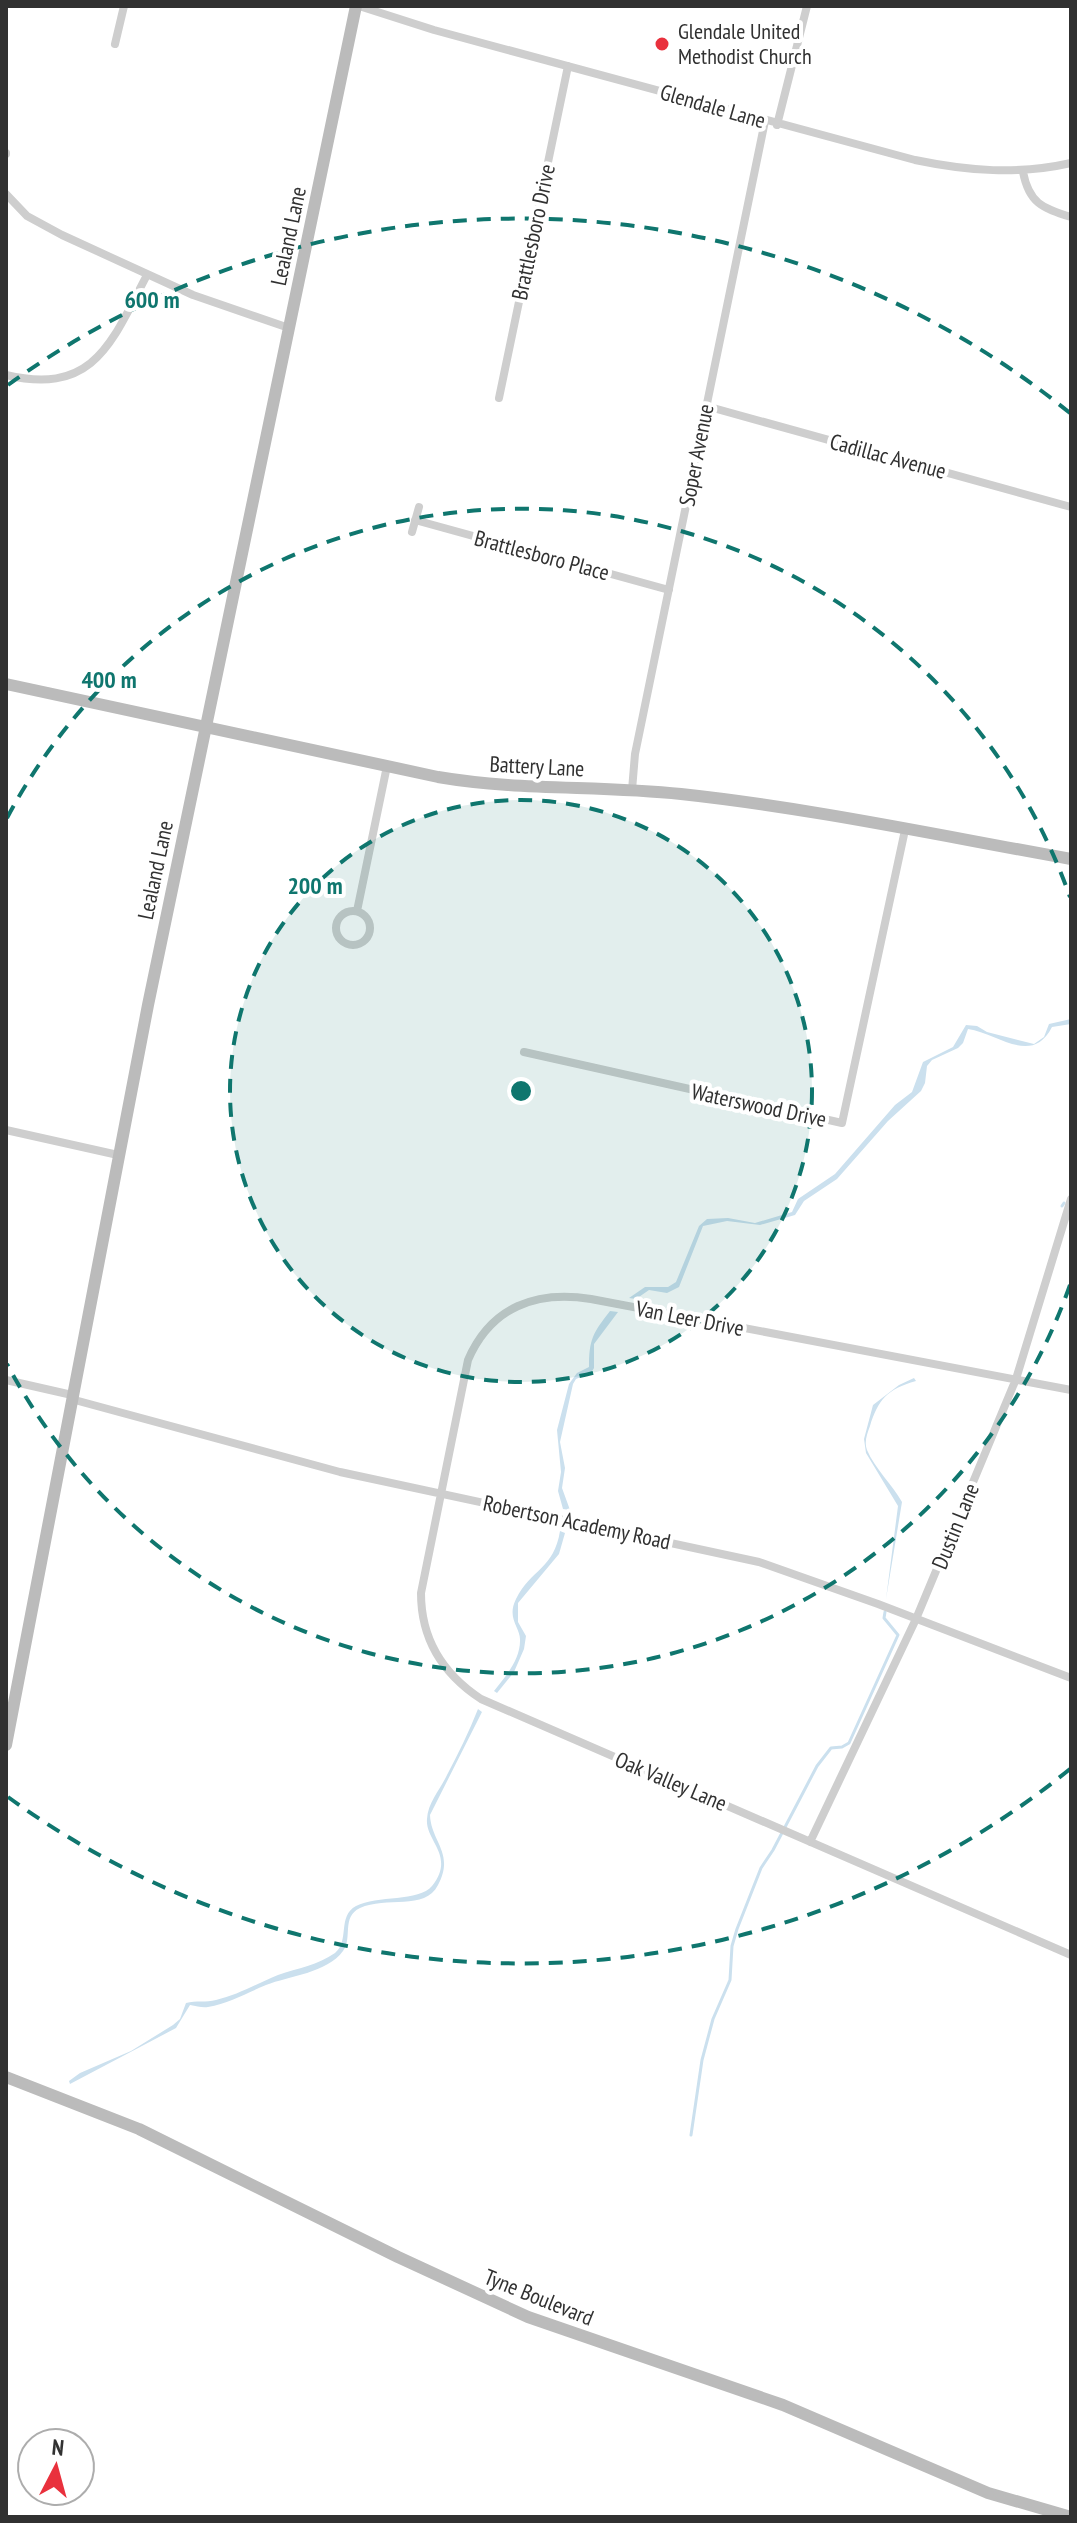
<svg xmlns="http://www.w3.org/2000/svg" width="1077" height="2523" viewBox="0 0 1077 2523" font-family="'PT Sans Narrow',sans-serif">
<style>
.water{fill:#cbe0ee}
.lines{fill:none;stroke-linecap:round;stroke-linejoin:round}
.stream{stroke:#cbe0ee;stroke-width:3}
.street{stroke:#cecece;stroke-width:8}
.secondary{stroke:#bbb;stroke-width:12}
.ring{fill:none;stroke:#0f766e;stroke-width:4;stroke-dasharray:14 10}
.poi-dot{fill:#e9313d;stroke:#fff;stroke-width:3}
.labels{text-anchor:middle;stroke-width:8;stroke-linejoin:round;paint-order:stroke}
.poi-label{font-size:22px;fill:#313131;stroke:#fff;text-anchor:start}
.street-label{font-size:22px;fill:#313131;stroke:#fff}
.centre{fill:#0f766e;stroke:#fff;stroke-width:4}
.ring-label{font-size:24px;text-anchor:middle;font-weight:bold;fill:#0f766e;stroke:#fff;stroke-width:8;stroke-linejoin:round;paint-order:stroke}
</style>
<rect width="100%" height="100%" fill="#fff"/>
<path class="water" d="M1071 1019V1024L1052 1027C1032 1066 999 1034 968 1029L963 1043 958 1048 932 1060 927 1066 925 1083 921 1091 888 1121 837 1179 804 1201 795 1215 760 1225 727 1221 703 1226 679 1287 667 1293 649 1290 636 1299 629 1298 645 1287H668L676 1282 699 1226 707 1219 728 1218 755 1223 792 1212 798 1199 835 1174 895 1105 912 1092 923 1062 953 1047 966 1025 977 1026 987 1032 1034 1044 1044 1037 1049 1024Z
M610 1311 618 1312 594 1344V1368L591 1373 576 1379 573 1384 560 1442 565 1468 562 1488 570 1510 563 1509 558 1491 561 1472 557 1430 569 1384 577 1373 589 1367C589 1339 593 1333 610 1311Z
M914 1378 916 1381C887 1389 878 1400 870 1426 867 1434 864 1442 867 1450 875 1469 892 1484 902 1502L886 1599 898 1506 866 1453 864 1439 873 1405 899 1385Z
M560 1531 565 1533 559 1554 518 1603V1622L526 1636 524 1649 514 1672 497 1693 494 1691C505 1677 520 1660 520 1641 521 1627 506 1619 516 1599 531 1569 554 1569 560 1531Z
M478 1709 482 1712 430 1815C431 1842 455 1853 438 1885 425 1911 386 1896 360 1908 341 1917 353 1938 343 1951 327 1973 289 1976 266 1985 247 1993 229 2003 208 2007 202 2008 197 2006 190 2005L176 2028 70 2084 69 2081 80 2073 131 2051 173 2025 180 2019 186 2003C196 2000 206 2003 216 2000 238 1995 258 1983 278 1975 298 1968 318 1965 335 1953 350 1941 337 1916 356 1906 377 1895 419 1902 432 1886 456 1856 425 1841 427 1819 428 1802 440 1790 447 1775 458 1754 469 1732 478 1709Z"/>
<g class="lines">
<path class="stream" d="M1062 1206 1064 1203
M691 2135 702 2060 713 2019 730 1980 732 1946 737 1929 761 1868 773 1850 817 1766 831 1748 842 1747 849 1743 898 1635 884 1618 885 1612"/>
<path class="street" d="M359 6 434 30 915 160C968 171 1018 175 1071 163
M115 44 124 6
M777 125 807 6
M6 154V153
M1023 172C1029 203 1042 208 1071 217
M6 194 27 216 62 235 193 295 289 328
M6 375C95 396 112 341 147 275
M499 398 568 66
M706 406 1071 507
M415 520 669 590
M412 532 419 507
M632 790 635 754 765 121
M336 928a17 17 0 1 1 34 0a17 17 0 1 1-34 0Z
M357 911 387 766
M524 1052 842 1123 905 830
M6 1130 118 1155
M6 1380 72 1395
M1071 1390 591 1299C536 1290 491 1307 468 1360L421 1593C421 1640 443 1674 481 1699L1071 1955
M71 1399 340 1472 759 1562 878 1604 1071 1678
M810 1842 916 1619 1016 1379 1071 1199"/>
<path class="secondary" d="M6 684 438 777C520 791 599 785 681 794 811 808 942 836 1071 859
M6 1745 148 1005 356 6
M6 2077 139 2129 398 2257 528 2317 783 2405 988 2493 1071 2517"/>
</g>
<circle cx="521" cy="1091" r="291" fill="#0f766e" fill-opacity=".12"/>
<g class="ring">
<circle cx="521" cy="1091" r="291"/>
<path d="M1070 1285A582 582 0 0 1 7 1364M7 818A582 582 0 0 1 1070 897"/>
<path d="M1070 1769A873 873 0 0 1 8 1797M8 385A873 873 0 0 1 1070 413"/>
</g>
<circle class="poi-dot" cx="662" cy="44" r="8"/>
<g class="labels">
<g class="poi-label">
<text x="678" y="39">Glendale United<tspan x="678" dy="25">Methodist Church</tspan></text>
</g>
<g class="street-label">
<text transform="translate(713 106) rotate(16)" y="8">Glendale Lane</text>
<text transform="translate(533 232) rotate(-78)" y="8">Brattlesboro Drive</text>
<text transform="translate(288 236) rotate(-78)" y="8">Lealand Lane</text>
<text transform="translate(696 455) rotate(-79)" y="8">Soper Avenue</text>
<text transform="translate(888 456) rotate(15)" y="8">Cadillac Avenue</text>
<text transform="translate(542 555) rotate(15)" y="8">Brattlesboro Place</text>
<text transform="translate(537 766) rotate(3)" y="8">Battery Lane</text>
<text transform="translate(155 870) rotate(-78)" y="8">Lealand Lane</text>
<text transform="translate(759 1105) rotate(12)" y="8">Waterswood Drive</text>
<text transform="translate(690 1318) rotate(11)" y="8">Van Leer Drive</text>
<text transform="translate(577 1522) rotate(12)" y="8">Robertson Academy Road</text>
<text transform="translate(955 1526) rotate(-68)" y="8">Dustin Lane</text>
<text transform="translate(671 1781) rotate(23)" y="8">Oak Valley Lane</text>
<text transform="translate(539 2297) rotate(22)" y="8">Tyne Boulevard</text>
</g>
</g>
<circle cx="521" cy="1091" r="12" class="centre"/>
<g class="ring-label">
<text x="152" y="308">600 m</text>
<text x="109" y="688">400 m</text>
<text x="315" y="894">200 m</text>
</g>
<rect width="1077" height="2523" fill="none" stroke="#313131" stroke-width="16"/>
<g transform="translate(56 2467) rotate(6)"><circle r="38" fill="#ffffff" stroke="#adadad" stroke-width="2"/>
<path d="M0-6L14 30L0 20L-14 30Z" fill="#e9313d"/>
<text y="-12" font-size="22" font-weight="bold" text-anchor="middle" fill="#313131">N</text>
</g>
</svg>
